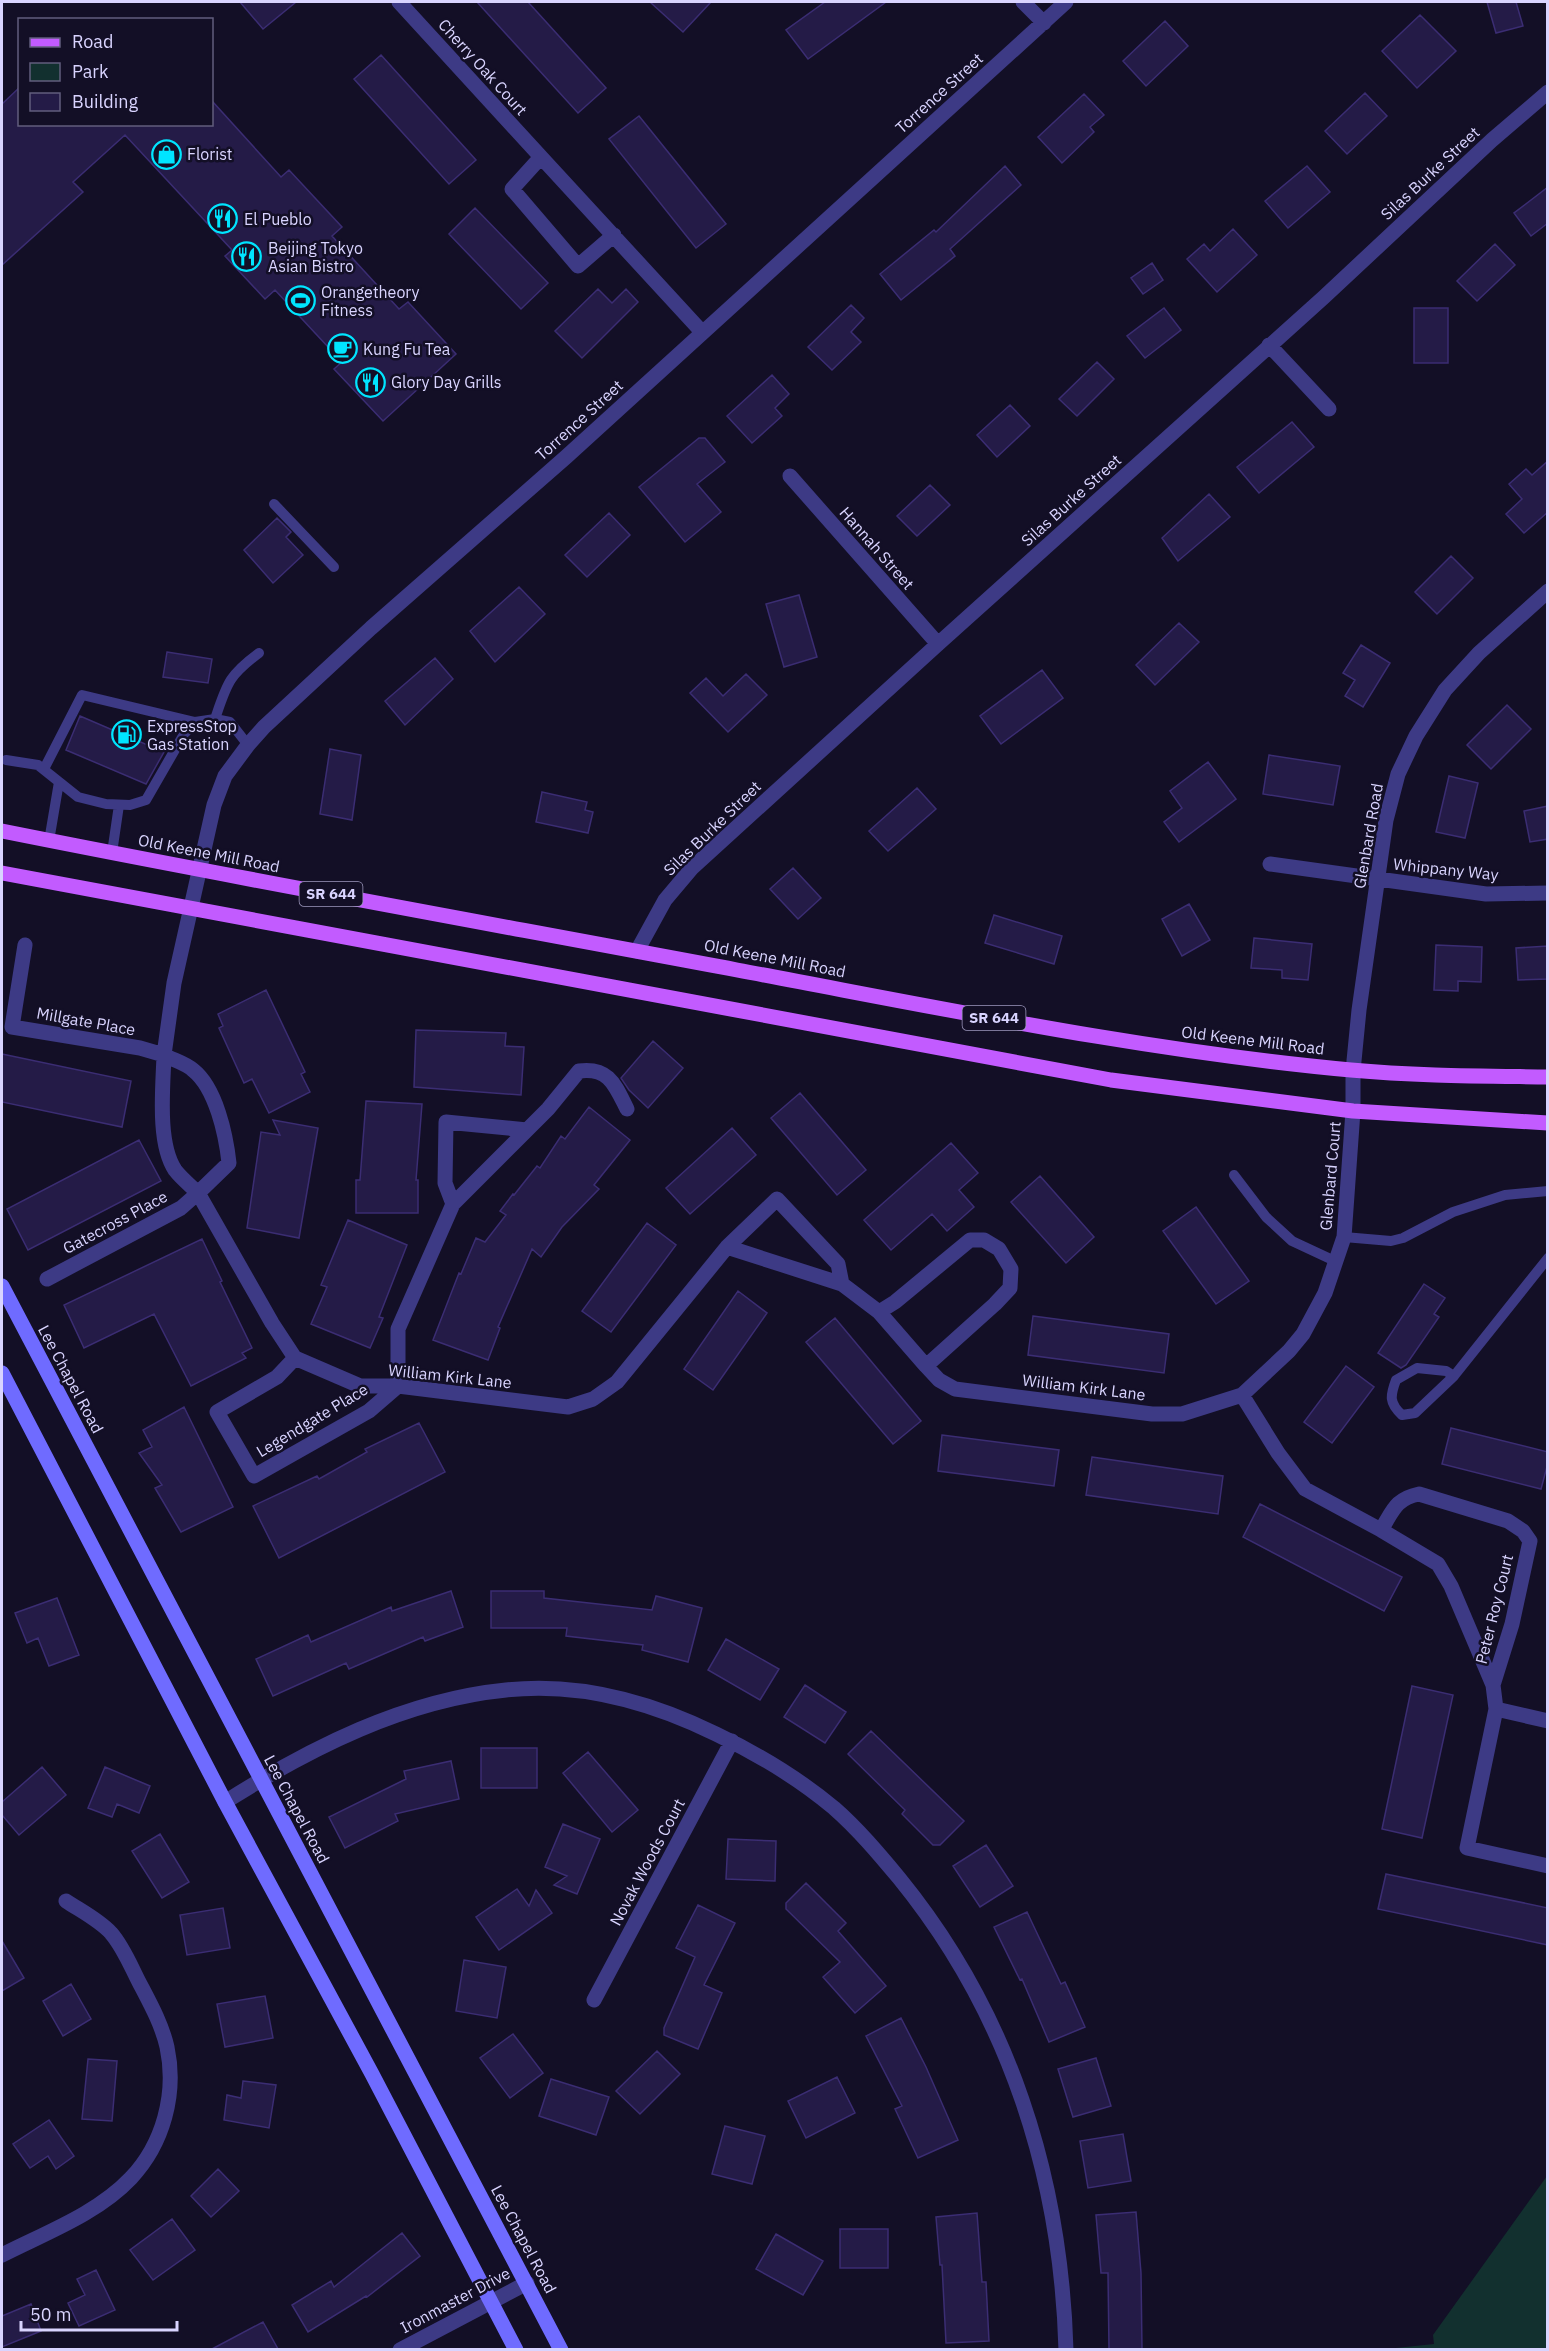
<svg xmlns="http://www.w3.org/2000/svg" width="1549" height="2351" viewBox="0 0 1549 2351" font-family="'IBM Plex Sans',sans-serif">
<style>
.green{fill:#12302f}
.building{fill:#241b47;stroke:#3b2d73;stroke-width:1.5}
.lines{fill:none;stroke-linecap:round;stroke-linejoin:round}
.lane{stroke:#3d3a85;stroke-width:10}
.street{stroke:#3d3a85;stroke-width:15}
.secondary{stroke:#6f6bff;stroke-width:15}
.primary{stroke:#c25bff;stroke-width:15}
.labels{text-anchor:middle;stroke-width:5;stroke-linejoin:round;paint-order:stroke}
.shield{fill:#130f26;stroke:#9e99be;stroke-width:1.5}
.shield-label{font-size:15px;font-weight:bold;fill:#d9d4ff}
.street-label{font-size:16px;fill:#d9d4ff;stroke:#130f26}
.poi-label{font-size:16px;fill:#d9d4ff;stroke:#130f26;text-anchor:start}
</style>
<rect width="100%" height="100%" fill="#130f26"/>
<path class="green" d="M1547 2176V2349H1386L1434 2344 1433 2335Z"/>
<path class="building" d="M240 2H296L263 29Z
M477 2H528L606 88 578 113Z
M650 2H711L683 32Z
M825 2H886L808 59 786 30Z
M1487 2H1516L1523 26 1496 33Z
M1420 15 1456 51 1417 88 1382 51Z
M1165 21 1188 46 1146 86 1123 61Z
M381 55 476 160 449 184 354 79Z
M20 87V124H212V101L281 177 289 170 342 227 332 236 399 309 408 302 456 354 383 421 334 369 342 362 275 290 265 299 225 256 232 250 125 135 73 182 83 192 2 265V104Z
M1365 93 1387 116 1347 154 1325 131Z
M1084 94 1104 115 1090 127 1094 132 1062 163 1038 137Z
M639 116 726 224 696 248 609 139Z
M1005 166 1021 185 950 249 955 256 901 300 880 274 934 230 936 232Z
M1307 166 1330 192 1288 228 1265 201Z
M1548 187V223L1531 236 1514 213Z
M475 208 548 283 521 309 449 234Z
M1233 229 1257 255 1217 292 1187 259 1204 244 1210 251Z
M1495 244 1515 265 1477 301 1457 281Z
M1152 263 1163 280 1143 294 1131 278Z
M598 289 612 303 626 289 638 302 582 358 555 331Z
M851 305 864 318 851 332 861 342 832 370 808 347Z
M1164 308 1181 330 1145 358 1127 336Z
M1414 308H1448V363H1414Z
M1097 362 1114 379 1077 416 1059 399Z
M772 375 789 394 775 408 782 416 752 443 727 416Z
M1010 405 1030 426 997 457 977 435Z
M1292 422 1314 447 1259 493 1237 467Z
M699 438H705L725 462 697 484 721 512 685 542 639 487Z
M1548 461V512L1524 533 1506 514 1522 499 1509 484 1526 469 1532 475Z
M930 485 950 505 917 536 897 516Z
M1209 494 1230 517 1178 561 1162 538Z
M609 513 630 535 587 577 565 555Z
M277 518 291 532 286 537 303 555 273 583 244 550Z
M1451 556 1473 578 1437 614 1415 592Z
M519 587 545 614 495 662 470 631Z
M799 595 817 657 784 667 766 604Z
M1179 623 1199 642 1155 685 1136 665Z
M1361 645 1390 663 1363 707 1345 696 1355 680 1343 673Z
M167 652 212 659 208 683 163 677Z
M435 658 453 679 405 725 385 701Z
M1042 670 1063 698 1001 744 980 716Z
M746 674 767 695 728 732 690 693 706 678 723 696Z
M1507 705 1531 729 1491 769 1467 745Z
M80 716 164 752 146 784 66 750Z
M330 749 361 755 352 820 320 814Z
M1269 755 1340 766 1333 805 1263 794Z
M1208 762 1236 799 1179 842 1164 822 1182 808 1170 791Z
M1449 776 1478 783 1465 838 1436 832Z
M917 788 936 809 888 851 869 831Z
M542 792 587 802 585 810 593 812 588 833 536 822Z
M1548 806V839L1530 842 1524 811Z
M793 868 821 898 798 919 770 889Z
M1189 904 1210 940 1182 956 1162 919Z
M994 915 1062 936 1054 964 985 943Z
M1254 938 1312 944 1308 980 1282 978V970L1251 968Z
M1436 945 1482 947 1481 982 1458 981V991L1434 990Z
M1548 946V979L1518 980 1516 948Z
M266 990 305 1072 301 1074 310 1092 269 1113 252 1079 244 1083 219 1028 223 1026 218 1014Z
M416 1030 506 1033 505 1046 524 1047 521 1095 414 1087Z
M653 1041 683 1068 648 1108 629 1090 621 1078Z
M2 1054 131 1081 122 1127 2 1102Z
M800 1093 866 1170 837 1195 771 1118Z
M366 1101 422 1104 416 1180H418V1213H356V1180H360Z
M589 1107 630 1140 594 1185 599 1189 562 1227 541 1257 532 1249 498 1327 500 1328 488 1360 433 1340 459 1273 461 1274 476 1238 485 1242 506 1215 500 1211 513 1194 514 1195 537 1166 540 1168 561 1136 565 1139Z
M273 1120 318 1128 299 1238 247 1228 261 1132 280 1135Z
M732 1128 756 1155 690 1214 666 1188Z
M139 1140 161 1181 28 1250 7 1209Z
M951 1143 978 1173 959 1190 974 1207 947 1231 932 1214 891 1250 864 1220Z
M1040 1176 1094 1237 1066 1263 1011 1202Z
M1196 1207 1249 1281 1216 1304 1163 1231Z
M348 1220 407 1245 379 1317 383 1318 370 1348 311 1324 327 1287 321 1285Z
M647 1223 676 1245 611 1332 582 1311Z
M202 1239 222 1281 220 1282 252 1348 242 1353 246 1358 191 1386 154 1314 84 1348 64 1305Z
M1424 1284 1445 1298 1434 1314 1439 1317 1406 1365 1401 1368 1378 1353Z
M738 1291 767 1313 713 1390 684 1369Z
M1033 1316 1169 1334 1164 1373 1028 1355Z
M835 1318 921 1421 893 1444 806 1342Z
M1346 1366 1374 1387 1332 1443 1304 1422Z
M184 1407 233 1507 181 1532 155 1488 162 1485 139 1453 152 1447 143 1430Z
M419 1423 445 1472 279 1558 253 1506 317 1476 319 1479 367 1452 365 1449Z
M1451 1428 1548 1452V1463L1541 1489 1442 1464Z
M942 1435 1059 1450 1054 1486 938 1471Z
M1092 1457 1223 1476 1218 1514 1086 1495Z
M1260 1504 1402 1577 1384 1611 1243 1537Z
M451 1591 463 1627 425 1641 423 1637 349 1669 346 1663 273 1696 256 1659 308 1635 311 1642 391 1607 392 1611Z
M491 1591H544V1598L652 1610 656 1596 702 1608 688 1662 642 1650 643 1645 566 1636 567 1628H491Z
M57 1598 79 1655 49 1666 38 1638 27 1643 15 1613Z
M726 1639 779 1669 760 1700 708 1670Z
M805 1685 846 1712 825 1743 784 1717Z
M1412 1686 1453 1695 1422 1838 1382 1829Z
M871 1731 964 1821 940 1845H933L902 1814 905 1810 848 1754Z
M481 1748H537V1788H481Z
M588 1752 638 1810 612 1832 563 1773Z
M451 1761 459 1799 395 1814 398 1821 345 1848 329 1817 406 1779 404 1771Z
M42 1767 66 1795 19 1835 2 1815V1802Z
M105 1767 150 1786 139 1813 117 1804 112 1817 88 1808Z
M563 1824 600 1839 577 1894 554 1885 567 1876 545 1867Z
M160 1834 189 1882 162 1898 132 1851Z
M728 1839 776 1841 775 1881 726 1879Z
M986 1845 1013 1886 980 1907 953 1866Z
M1386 1874 1548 1908V1945L1378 1909Z
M806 1883 846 1923 838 1931 886 1986 855 2013 823 1977 840 1962 786 1909V1903Z
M517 1889 529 1906 536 1890 552 1913 499 1950 476 1917Z
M698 1905 735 1923 704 1985 722 1993 698 2049 664 2035V2028L695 1957 676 1948Z
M223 1908 230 1948 187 1955 180 1915Z
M1027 1912 1061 1984 1065 1982 1085 2027 1049 2042 1022 1979 1020 1980 994 1927Z
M2 1941 24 1978 2 1991Z
M464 1960 506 1967 497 2018 456 2011Z
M71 1984 91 2019 63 2036 43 2001Z
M265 1996 273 2038 225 2047 217 2004Z
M901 2018 926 2067 958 2140 918 2158 895 2109 902 2106 866 2036Z
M513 2034 543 2073 510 2098 480 2058Z
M657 2051 680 2074 640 2114 616 2091Z
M1096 2058 1111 2106 1073 2117 1058 2069Z
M88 2059 117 2061 112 2121 82 2119Z
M837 2077 855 2113 806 2138 788 2101Z
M551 2079 609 2097 596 2135 539 2116Z
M243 2081 276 2085 269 2128 224 2120 227 2095 241 2098Z
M49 2120 74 2156 56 2169 48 2156 30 2168 13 2144Z
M725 2126 765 2136 752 2184 712 2174Z
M1123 2134 1131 2181 1088 2188 1080 2141Z
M218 2169 239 2191 211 2217 191 2196Z
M1136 2212 1141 2273 1142 2349H1109L1108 2273H1101L1096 2215Z
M977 2213 982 2282H986L989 2341 946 2343 942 2265H940L936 2217Z
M172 2219 195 2250 153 2280 130 2250Z
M840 2229H888V2268H840Z
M402 2233 420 2256 367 2297 366 2296 308 2332 292 2305 331 2281 334 2287Z
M776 2234 823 2261 803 2295 756 2269Z
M96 2270 115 2310 79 2326 68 2303 85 2295 77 2279Z
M31 2304 41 2331 2 2347V2316Z
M263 2322 278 2349H212Z"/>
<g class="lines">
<path class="lane" d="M274 504 334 567
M215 719C227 684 228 676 259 653
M6 760 38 765 78 797 106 804 130 805 146 800 184 734 195 722 215 719 230 722 248 745
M44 769 82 695 195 722
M49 841 59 782
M112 853 119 805
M1234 1175 1266 1217 1292 1241 1337 1262
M1344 1237 1391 1241 1403 1238 1453 1212 1505 1195 1548 1191
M1454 1376 1446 1371 1417 1368 1396 1380C1390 1396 1389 1403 1402 1415L1415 1413 1454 1376 1548 1258"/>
<path class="street" d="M399 2 541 157
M1023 2 1044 23
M614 235 578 266 512 189 541 157 702 332
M1269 345 1329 409
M790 476 938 644
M1270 864 1486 894 1548 893
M25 945 12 1027 140 1048 164 1055C163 1087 157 1143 175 1170 181 1178 191 1186 198 1193L181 1208 47 1279
M637 951 665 900 692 868 938 644 1324 297 1492 140 1548 92
M453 1204 548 1109 579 1071C609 1067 615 1085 627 1109
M727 1247 842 1284
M879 1312 895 1302 970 1240H984L999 1249 1011 1269 1010 1288 995 1304 926 1366 879 1312 842 1284 838 1264 777 1199 727 1247 617 1382 593 1399 568 1407 398 1386H360L295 1358 272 1323 198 1193 229 1163C226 1135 216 1088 193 1070 185 1063 173 1060 164 1055L174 983 214 805 225 776 248 745 264 727 371 628 566 457 1066 2
M295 1358 277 1377 217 1412 254 1476 369 1411 398 1386V1329L453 1204 445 1183 446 1122 527 1130
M926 1366 939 1380 955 1389 1152 1414H1182L1242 1395 1289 1351 1303 1334 1325 1293 1344 1237 1353 1111V1071L1359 1010 1386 820 1398 774 1416 736 1445 690 1479 653 1548 591
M1242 1395 1278 1453 1305 1489 1381 1530 1438 1564 1451 1586 1493 1685 1496 1709 1467 1848 1548 1866
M1381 1530C1393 1511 1395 1499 1419 1494L1508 1521 1523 1531 1530 1541 1512 1624 1493 1685
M1496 1709 1548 1721
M225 1802C310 1748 405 1700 506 1690 579 1682 651 1702 716 1734 758 1754 798 1778 834 1808 858 1829 879 1854 899 1878 1009 2013 1061 2176 1066 2350
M594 2000 732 1741
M2 2255C45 2233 97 2214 131 2178 163 2144 177 2094 167 2047 162 2025 151 2005 140 1984 131 1967 124 1948 111 1933 99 1920 81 1911 66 1901
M400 2350 527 2283"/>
<path class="secondary" d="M2 1286 561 2350
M2 1373 225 1802 372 2074 516 2350"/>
<path class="primary" d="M2 831C246 880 492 924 737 970 941 1008 1144 1051 1351 1070 1416 1076 1482 1076 1548 1077
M2 873 1111 1080 1353 1111 1548 1123"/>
</g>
<defs>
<symbol id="shop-ring" viewBox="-11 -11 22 22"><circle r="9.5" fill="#130f26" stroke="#00e5ff" stroke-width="1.5"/><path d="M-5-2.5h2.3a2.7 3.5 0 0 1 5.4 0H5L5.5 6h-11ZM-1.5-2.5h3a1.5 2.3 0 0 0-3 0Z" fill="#00e5ff"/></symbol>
<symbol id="restaurant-ring" viewBox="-11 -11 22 22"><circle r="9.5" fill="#130f26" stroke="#00e5ff" stroke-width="1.5"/><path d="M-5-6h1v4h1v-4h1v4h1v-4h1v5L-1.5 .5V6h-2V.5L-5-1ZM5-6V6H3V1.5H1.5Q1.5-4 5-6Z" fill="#00e5ff"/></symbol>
<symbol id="stadium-ring" viewBox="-11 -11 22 22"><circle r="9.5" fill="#130f26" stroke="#00e5ff" stroke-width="1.5"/><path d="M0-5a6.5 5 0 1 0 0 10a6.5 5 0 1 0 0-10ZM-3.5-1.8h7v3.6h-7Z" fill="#00e5ff"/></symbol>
<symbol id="cafe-ring" viewBox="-11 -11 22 22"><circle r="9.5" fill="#130f26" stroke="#00e5ff" stroke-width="1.5"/><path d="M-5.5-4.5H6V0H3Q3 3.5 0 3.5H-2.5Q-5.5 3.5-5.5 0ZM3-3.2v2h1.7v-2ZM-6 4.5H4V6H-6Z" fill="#00e5ff"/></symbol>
<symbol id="fuel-ring" viewBox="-11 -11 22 22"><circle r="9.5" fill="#130f26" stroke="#00e5ff" stroke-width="1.5"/><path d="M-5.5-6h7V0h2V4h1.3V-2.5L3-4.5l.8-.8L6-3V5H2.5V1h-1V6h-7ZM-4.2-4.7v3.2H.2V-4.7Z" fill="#00e5ff"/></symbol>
</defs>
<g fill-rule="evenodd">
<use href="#shop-ring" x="150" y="138" width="33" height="33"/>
<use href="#restaurant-ring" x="206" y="202" width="33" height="33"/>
<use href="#restaurant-ring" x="230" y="240" width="33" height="33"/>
<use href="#stadium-ring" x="284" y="284" width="33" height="33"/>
<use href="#cafe-ring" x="326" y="332" width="33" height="33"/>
<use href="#restaurant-ring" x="354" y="366" width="33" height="33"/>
<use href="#fuel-ring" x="110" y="718" width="33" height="33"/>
</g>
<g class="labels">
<g class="shield">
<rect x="299.5" y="882" width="63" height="24" rx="4.5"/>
<rect x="962.5" y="1006" width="63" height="24" rx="4.5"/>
</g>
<g class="shield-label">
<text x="331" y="899">SR 644</text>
<text x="994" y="1023">SR 644</text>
</g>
<g class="street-label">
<text transform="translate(483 67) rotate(48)" y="6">Cherry Oak Court</text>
<text transform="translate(939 93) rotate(-42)" y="6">Torrence Street</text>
<text transform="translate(1430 173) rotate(-43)" y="6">Silas Burke Street</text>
<text transform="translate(579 420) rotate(-42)" y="6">Torrence Street</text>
<text transform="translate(1071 500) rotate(-42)" y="6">Silas Burke Street</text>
<text transform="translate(877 548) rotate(49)" y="6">Hannah Street</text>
<text transform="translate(712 828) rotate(-44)" y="6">Silas Burke Street</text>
<text transform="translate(1368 836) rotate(-80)" y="6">Glenbard Road</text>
<text transform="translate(209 853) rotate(11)" y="6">Old Keene Mill Road</text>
<text transform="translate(1446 869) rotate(6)" y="6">Whippany Way</text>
<text transform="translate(775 958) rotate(11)" y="6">Old Keene Mill Road</text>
<text transform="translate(86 1021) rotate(10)" y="6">Millgate Place</text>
<text transform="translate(1253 1040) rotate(7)" y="6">Old Keene Mill Road</text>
<text transform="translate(1330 1176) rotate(-85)" y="6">Glenbard Court</text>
<text transform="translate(115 1222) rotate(-28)" y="6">Gatecross Place</text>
<text transform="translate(450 1376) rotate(6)" y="6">William Kirk Lane</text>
<text transform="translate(71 1379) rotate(62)" y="6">Lee Chapel Road</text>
<text transform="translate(1084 1387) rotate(7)" y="6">William Kirk Lane</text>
<text transform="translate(312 1420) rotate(-31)" y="6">Legendgate Place</text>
<text transform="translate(1494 1609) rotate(-76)" y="6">Peter Roy Court</text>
<text transform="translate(297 1809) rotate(62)" y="6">Lee Chapel Road</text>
<text transform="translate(647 1862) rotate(-62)" y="6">Novak Woods Court</text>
<text transform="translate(524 2239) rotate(62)" y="6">Lee Chapel Road</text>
<text transform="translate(455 2300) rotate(-28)" y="6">Ironmaster Drive</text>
</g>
<g class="poi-label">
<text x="187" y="160">Florist</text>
<text x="244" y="225">El Pueblo</text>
<text x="268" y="254">Beijing Tokyo<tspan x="268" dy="18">Asian Bistro</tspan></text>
<text x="321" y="298">Orangetheory<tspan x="321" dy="18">Fitness</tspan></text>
<text x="363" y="355">Kung Fu Tea</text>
<text x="391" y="388">Glory Day Grills</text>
<text x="147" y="732">ExpressStop<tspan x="147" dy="18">Gas Station</tspan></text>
</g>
</g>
<rect width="1549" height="2351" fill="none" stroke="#d9d4ff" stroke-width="6"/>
<rect x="18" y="18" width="195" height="108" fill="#130f26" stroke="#625e7d" stroke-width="1.5"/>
<rect x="30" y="38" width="30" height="9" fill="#c25bff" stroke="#625e7d" stroke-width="1.5"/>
<text x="72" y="48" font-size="18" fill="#d9d4ff">Road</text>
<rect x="30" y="63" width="30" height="18" fill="#12302f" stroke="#625e7d" stroke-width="1.5"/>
<text x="72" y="78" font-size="18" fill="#d9d4ff">Park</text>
<rect x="30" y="93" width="30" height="18" fill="#241b47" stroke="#625e7d" stroke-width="1.5"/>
<text x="72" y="108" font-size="18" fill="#d9d4ff">Building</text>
<path d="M21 2321v9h156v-9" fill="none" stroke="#d9d4ff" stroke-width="3"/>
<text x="30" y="2321" font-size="18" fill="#d9d4ff" stroke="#130f26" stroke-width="4.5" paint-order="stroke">50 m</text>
</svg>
